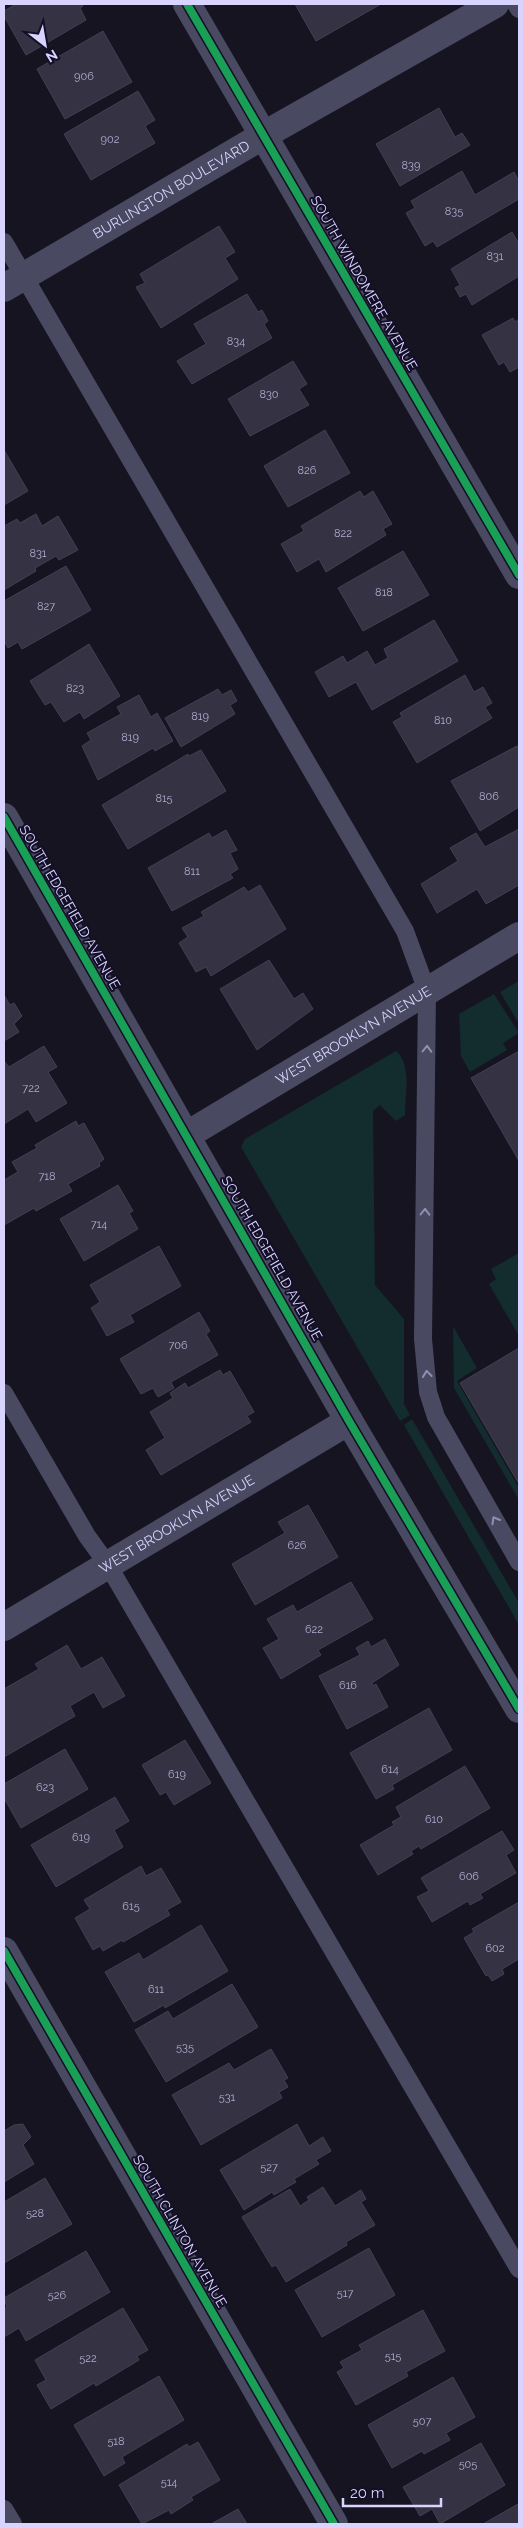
<svg xmlns="http://www.w3.org/2000/svg" width="523" height="2528" viewBox="0 0 523 2528" font-family="Raleway,sans-serif">
<style>
.green{fill:#132c2d}
.building{fill:#343243;stroke:#433f54}
.lines{fill:none;stroke-linecap:round;stroke-linejoin:round}
.service{stroke:#4a4962;stroke-width:18}
.minor{stroke:#4a4962;stroke-width:28}
.tertiary{stroke:#4a4962;stroke-width:28}
.cycleway-casing{stroke:#130f26;stroke-width:11}
.cycleway{stroke:#1a9f57;stroke-width:8}
.oneway{stroke:#928eb0}
.labels{text-anchor:middle;stroke-width:4;stroke-linejoin:round;paint-order:stroke}
.number-label{font-size:11px;fill:#b0acd0}
.street-label{font-size:14px;fill:#d9d4ff;stroke:#130f26}
</style>
<rect width="100%" height="100%" fill="#161421"/>
<path class="green" d="M519 981V1024L500 992Z
M494 994 519 1033 503 1043 507 1050 470 1072 461 1056 459 1014Z
M396 1051C412 1064 405 1096 405 1115L396 1121 380 1105 373 1111 375 1285 404 1319V1404L410 1415 400 1421 241 1147 245 1139Z
M519 1253V1336L489 1284 496 1279 491 1269Z
M453 1326 477 1368 457 1381 519 1488V1500L454 1388Z
M412 1419 519 1603V1625L404 1425Z"/>
<path class="building" d="M16 4H82L83 6 80 8 86 20 26 55 4 16V11Z
M295 4H381L316 41Z
M103 31 132 82 65 119 37 69Z
M138 91 155 120 145 126 155 143 91 180 64 134Z
M439 108 455 137 462 133 470 145 400 186 376 144Z
M462 171 475 195 514 172 519 181V199L437 247 433 241 425 246 406 213 415 208 411 201Z
M219 226 235 252 225 258 238 279 161 328 136 287 145 283 140 274Z
M512 232 519 244V276L472 305 466 294 460 297 455 288 460 285 451 269Z
M247 294 258 312 262 310 268 321 264 324 272 338 192 384 177 361 206 344 194 324Z
M513 318 515 322 519 319V367L510 372 504 362 499 365 482 335Z
M293 361 307 384 299 389 309 405 250 436 228 399Z
M325 430 350 473 288 507 264 466Z
M4 450 28 491 4 505Z
M360 491 364 497 373 491 392 524 383 529 386 535 326 572 319 559 297 572 281 544 304 531 301 526Z
M36 514 42 526 58 516 78 550 59 560 56 556 35 568 36 571 4 590V526L17 519 20 523Z
M403 551 429 595 363 631 338 588Z
M66 566 91 610 22 649 18 642 8 648 4 640V601Z
M434 620 458 661 372 710 356 682 329 697 315 672 343 656 347 663 367 651 375 665 388 658 384 649Z
M89 644 120 696 84 719 80 712 64 722 51 702 45 705 30 681Z
M465 675 474 692 483 687 492 703 485 707 492 718 417 763 393 722 402 717 400 713Z
M218 689 222 695 231 690 237 701 230 705 235 714 181 747 165 718Z
M139 695 151 717 157 713 173 741 155 751 153 748 98 780 82 746 91 740 87 733 121 714 117 707Z
M517 746 519 750V807L480 831 451 781Z
M201 750 226 791 128 849 102 805 188 754 189 756Z
M519 829V885L486 904 477 889 437 913 421 884 458 861 450 848 476 833 485 847Z
M226 830 237 850 230 853 238 869 230 874 233 878 172 911 148 868 209 833 212 838Z
M260 885 286 929 211 976 206 967 196 972 179 943 188 937 182 928 204 916 201 912 244 887 248 892Z
M269 960 294 999 303 993 313 1009 257 1050 220 989Z
M4 995 10 1005 14 1003 22 1016 14 1024 19 1032 4 1041Z
M44 1046 57 1067 48 1072 67 1103 36 1122 28 1109 4 1124V1061L9 1067Z
M519 1051V1161L471 1078Z
M76 1121 78 1126 84 1123 104 1159 99 1163 100 1166 68 1184 72 1191 36 1211 34 1208 4 1225V1180L18 1172 12 1162 37 1148 35 1145Z
M118 1185 133 1211 129 1213 138 1229 84 1261 60 1219Z
M159 1246 181 1286 130 1315 134 1322 107 1336 91 1308 100 1302 90 1285Z
M199 1312 210 1331 206 1334 218 1355 171 1382 174 1388 158 1397 153 1388 141 1394 120 1359Z
M519 1348V1484L460 1383Z
M220 1370 223 1375 230 1371 254 1412 247 1416 251 1422 161 1475 146 1450 165 1438 150 1412 173 1398 170 1393 185 1383 188 1388Z
M308 1505 338 1557 255 1605 232 1564 285 1533 278 1522Z
M351 1582 373 1619 318 1650 321 1655 281 1679 263 1648 279 1639 267 1619 293 1605 297 1612Z
M385 1639 399 1665 372 1683 373 1686 376 1684 388 1707 347 1729 319 1676 360 1655 356 1648 368 1641 371 1647Z
M67 1645 81 1669 102 1657 125 1696 103 1708 94 1692 70 1706 75 1716 4 1757V1689L39 1669 35 1664Z
M429 1708 452 1750 392 1785 394 1789 376 1799 350 1753Z
M185 1740 211 1783 174 1805 166 1792 160 1795 142 1765Z
M65 1749 88 1789 21 1828 4 1798V1784Z
M465 1766 490 1808 421 1849 419 1846 411 1851 413 1854 378 1875 360 1845 394 1825 392 1822 401 1817 396 1807Z
M115 1797 129 1821 114 1830 123 1847 56 1887 31 1845Z
M502 1831 514 1850 506 1855 516 1873 480 1894 483 1898 470 1905 468 1901 432 1922 417 1897 429 1891 421 1878Z
M141 1866 146 1876 161 1868 181 1902 167 1910 170 1915 123 1942 122 1940 103 1951 100 1946 93 1950 75 1918 90 1909 84 1900Z
M519 1902V1959L502 1969 504 1974 492 1981 488 1975 486 1976 464 1938 474 1932 472 1929Z
M201 1925 228 1971 165 2008 164 2005 134 2022 105 1972 139 1953 143 1960Z
M232 1984 258 2027 166 2082 135 2030 168 2011 173 2019Z
M271 2049 288 2078 284 2080 288 2087 279 2092 282 2098 201 2145 172 2095 229 2063 234 2070Z
M23 2124 31 2137 23 2145 34 2164 4 2182V2131L14 2125Z
M297 2124 309 2146 323 2137 331 2151 316 2160 319 2164 294 2179 296 2182 274 2195 272 2192 244 2210 220 2170Z
M45 2178 72 2224 4 2263V2202Z
M323 2187 335 2206 361 2190 366 2199 361 2202 375 2225 346 2242 347 2245 286 2282 276 2265 272 2267 242 2217 290 2189 300 2206 309 2200 307 2197Z
M369 2248 395 2295 322 2337 295 2290Z
M86 2251 110 2292 26 2341 19 2328 4 2337V2309L7 2307 4 2298Z
M123 2308 148 2350 137 2356 139 2360 96 2386 94 2383 51 2409 37 2385 46 2380 35 2360Z
M423 2310 445 2351 406 2372 408 2376 356 2405 337 2372 344 2368 340 2362 362 2350 359 2345Z
M159 2376 184 2420 122 2457 125 2463 104 2476 74 2425Z
M453 2377 475 2417 446 2433 450 2440 424 2454 422 2451 392 2468 368 2425Z
M198 2442 220 2480 191 2497 193 2500 171 2514 169 2510 142 2524 119 2485 187 2444 189 2447Z
M481 2443 505 2485 440 2524 432 2509 420 2516 403 2487Z
M518 2504 519 2524H483Z
M238 2509 247 2524H211Z"/>
<g class="lines">
<path class="service" d="M516 4 519 9
M4 242 405 931 427 991 423 1339 428 1392 436 1417 519 1562
M4 1393 87 1536 108 1565 519 2269
M4 2509 13 2524"/>
<g class="minor">
<path d="M187 4 519 575"/>
<path id="s1" d="M4 288 264 135 495 4"/>
<path id="s2" d="M187 1135 519 936"/>
<path id="s3" d="M4 1627 349 1421"/>
<path d="M4 1951 334 2524"/>
</g>
<path class="tertiary" d="M4 817 349 1421 519 1709"/>
<defs>
<path id="cycleway" d="M187 4 519 575
M4 817 349 1421 519 1709
M4 1951 334 2524"/>
</defs>
<use href="#cycleway" class="cycleway-casing"/>
<use href="#cycleway" class="cycleway"/>
</g>
<defs><path id="oneway-chevron" d="M-2-3.5L2.5 0L-2 3.5" fill="none" stroke-width="1.6" stroke-linecap="round" stroke-linejoin="round" transform="scale(1.25)"/></defs>
<g class="oneway">
<use href="#oneway-chevron" transform="translate(427 1049) rotate(-89)"/>
<use href="#oneway-chevron" transform="translate(425 1212) rotate(-89)"/>
<use href="#oneway-chevron" transform="translate(427 1374) rotate(-96)"/>
<use href="#oneway-chevron" transform="translate(495 1520) rotate(-120)"/>
</g>
<g class="labels">
<g class="number-label">
<text x="84" y="80">906</text>
<text x="110" y="143">902</text>
<text x="411" y="169">839</text>
<text x="454" y="215">835</text>
<text x="495" y="260">831</text>
<text x="236" y="345">834</text>
<text x="269" y="398">830</text>
<text x="307" y="474">826</text>
<text x="343" y="537">822</text>
<text x="38" y="557">831</text>
<text x="384" y="596">818</text>
<text x="46" y="610">827</text>
<text x="75" y="692">823</text>
<text x="200" y="720">819</text>
<text x="443" y="724">810</text>
<text x="130" y="741">819</text>
<text x="489" y="800">806</text>
<text x="164" y="802">815</text>
<text x="192" y="875">811</text>
<text x="31" y="1092">722</text>
<text x="47" y="1180">718</text>
<text x="99" y="1228">714</text>
<text x="178" y="1349">706</text>
<text x="297" y="1549">626</text>
<text x="314" y="1633">622</text>
<text x="348" y="1689">616</text>
<text x="390" y="1773">614</text>
<text x="177" y="1778">619</text>
<text x="45" y="1791">623</text>
<text x="434" y="1823">610</text>
<text x="81" y="1841">619</text>
<text x="469" y="1880">606</text>
<text x="131" y="1910">615</text>
<text x="495" y="1952">602</text>
<text x="156" y="1993">611</text>
<text x="185" y="2051">535</text>
<text x="227" y="2101">531</text>
<text x="269" y="2171">527</text>
<text x="35" y="2217">528</text>
<text x="345" y="2297">517</text>
<text x="57" y="2299">526</text>
<text x="393" y="2360">515</text>
<text x="88" y="2362">522</text>
<text x="422" y="2425">507</text>
<text x="116" y="2445">518</text>
<text x="468" y="2468">505</text>
<text x="169" y="2486">514</text>
</g>
<g class="street-label">
<text dy="5" stroke="none"><textPath href="#s1" startOffset="194">BURLINGTON BOULEVARD</textPath></text>
<text transform="translate(364 283) rotate(60)" y="5">SOUTH WINDOMERE AVENUE</text>
<text transform="translate(70 907) rotate(60)" y="5">SOUTH EDGEFIELD AVENUE</text>
<text dy="5" stroke="none"><textPath href="#s2" startOffset="194">WEST BROOKLYN AVENUE</textPath></text>
<text transform="translate(272 1258) rotate(60)" y="5">SOUTH EDGEFIELD AVENUE</text>
<text dy="5" stroke="none"><textPath href="#s3" startOffset="201">WEST BROOKLYN AVENUE</textPath></text>
<text transform="translate(180 2231) rotate(60)" y="5">SOUTH CLINTON AVENUE</text>
</g>
</g>
<rect width="523" height="2528" fill="none" stroke="#d9d4ff" stroke-width="10"/>
<g transform="translate(45 45) rotate(149)" stroke="#130f26" stroke-width="4" paint-order="stroke">
<path d="M0-4L9 19L0 12L-9 19Z" fill="#d9d4ff"/>
<text y="-8" font-size="14" font-weight="bold" text-anchor="middle" fill="#d9d4ff">N</text>
</g>
<path d="M343 2498v8h98v-8" fill="none" stroke="#d9d4ff" stroke-width="2.5"/>
<text x="350" y="2498" font-size="15" fill="#d9d4ff" stroke="#130f26" stroke-width="4" paint-order="stroke">20 m</text>
</svg>
